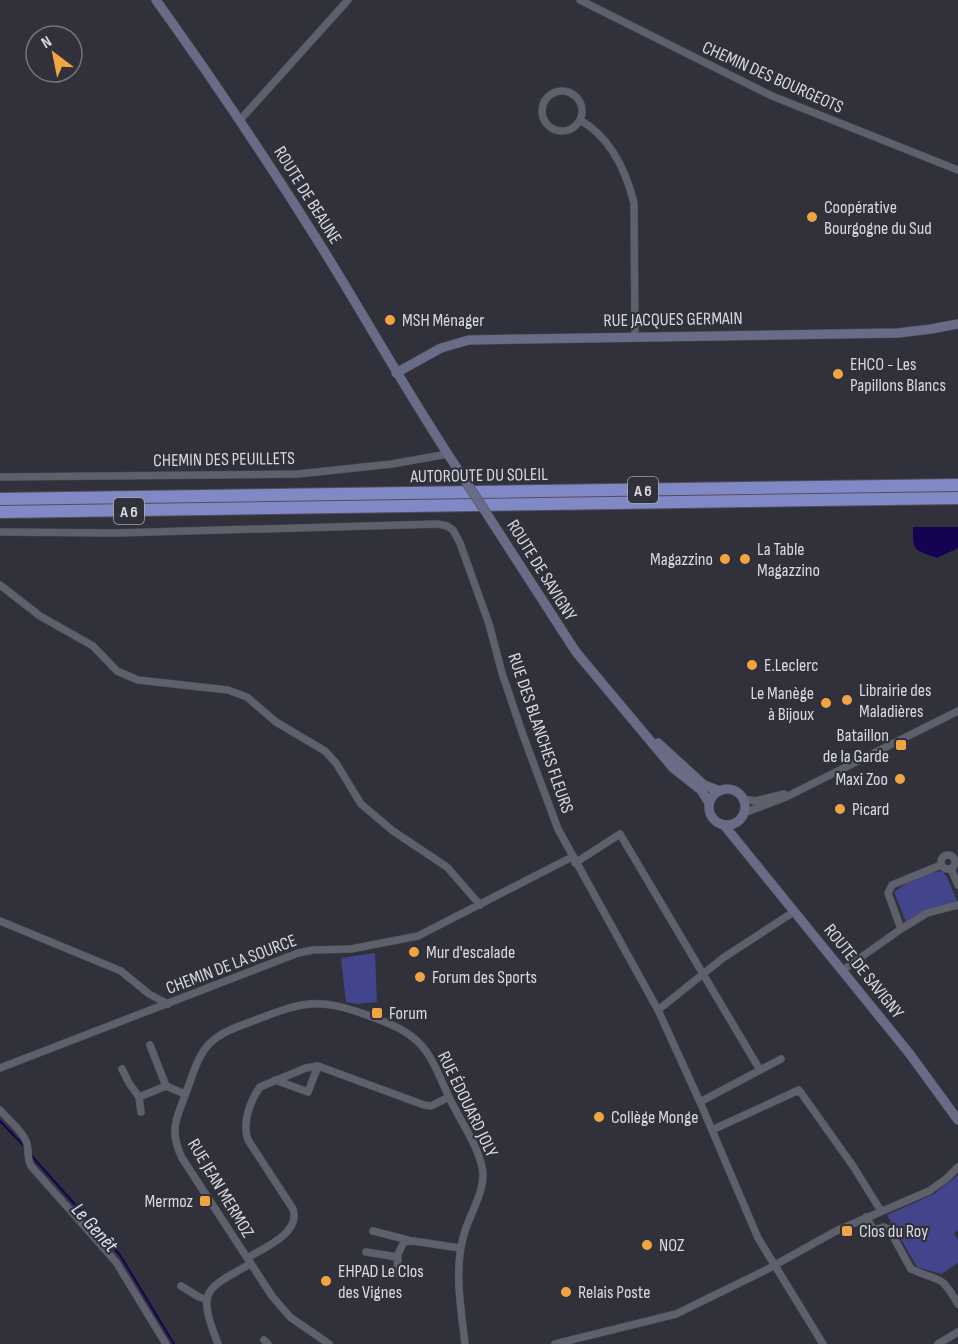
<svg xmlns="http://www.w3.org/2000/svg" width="958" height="1344" viewBox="0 0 958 1344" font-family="'Sofia Sans Condensed',sans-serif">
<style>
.green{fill:#42458b}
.water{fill:#150253}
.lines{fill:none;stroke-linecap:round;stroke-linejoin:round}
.stream{stroke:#150253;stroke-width:2}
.street-casing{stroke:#4e4f57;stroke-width:8}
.secondary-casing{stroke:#4e4f57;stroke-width:10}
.highway-casing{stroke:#4e4f57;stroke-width:14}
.street{stroke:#5e606b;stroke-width:7}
.secondary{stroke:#686c86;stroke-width:9}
.highway{stroke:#8188c6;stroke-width:12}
.secondary-bridge-casing{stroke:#4e4f57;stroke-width:10;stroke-linecap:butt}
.secondary-bridge{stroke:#686c86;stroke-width:9}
.poi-dot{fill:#f3a442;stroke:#30313b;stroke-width:2}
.labels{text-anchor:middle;stroke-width:4.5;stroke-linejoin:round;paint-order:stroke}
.shield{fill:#30313b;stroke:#a6a7ae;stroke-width:1.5}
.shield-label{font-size:16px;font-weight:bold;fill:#d8d9e0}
.street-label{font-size:18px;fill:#d8d9e0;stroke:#30313b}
.poi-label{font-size:18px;fill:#d8d9e0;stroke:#30313b;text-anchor:start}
.water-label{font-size:20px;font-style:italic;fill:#dee2f9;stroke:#30313b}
</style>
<rect width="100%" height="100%" fill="#30313b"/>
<path class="green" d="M942 871 947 877 958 903 928 909 906 922 894 892C907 882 926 873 942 871Z
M375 953 377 1002 357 1004 346 1002 341 958Z
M958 1175V1230L954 1233 958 1240V1263L941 1274 917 1267 887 1215 934 1194Z"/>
<path class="water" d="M913 527H958V548L937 558C914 549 913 553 913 527Z"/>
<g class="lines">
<path class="stream" d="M0 1121 25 1147
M30 1154 120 1255 174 1344"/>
<defs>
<path id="street" d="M580 0 772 96 958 170
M542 111a20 20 0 1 1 40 0a20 20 0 1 1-40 0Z
M240 120 348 0
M580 120C610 137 626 171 634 203L635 336
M0 477 298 474 392 464 448 454
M0 532 116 533 438 524 447 526 453 530 460 543 489 624 502 673 523 735 558 829 658 1010 700 1102 758 1238 823 1344
M0 585 40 616 93 646 117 671 138 680 228 690 247 697 276 722 325 751 336 763 361 804 393 831 447 867 480 905
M743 799 755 801 784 794
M744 813 786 797 958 711
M941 862a7 7 0 1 1 14 0a7 7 0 1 1-14 0Z
M575 863 620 834 760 1070
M951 869 958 885
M0 921 121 971 149 994 168 1004
M901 929 927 913 958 905
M843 970 901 929 888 893 892 885 941 865
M658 1010 723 958 795 911
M150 1045 166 1086 185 1094
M0 1068 298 953 313 950 351 949 418 936 572 857
M122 1069 129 1083 139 1097 141 1112
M275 1080 308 1092 318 1066
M139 1097 166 1086
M700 1102 781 1059
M0 1110C8 1120 21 1129 26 1141 30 1150 26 1157 31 1166L116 1262 166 1344
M712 1130 799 1090 853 1166 881 1211
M866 1217 874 1230 883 1227 889 1229 911 1269C941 1283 940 1273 958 1304
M373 1231 408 1240
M366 1252 397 1257
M247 1258C264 1248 301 1233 293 1209L248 1140C242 1123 250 1101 260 1087L306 1068 318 1066 424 1105 431 1106 449 1097
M397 1273 398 1254 404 1242 413 1241 460 1248
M181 1286 199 1297 206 1299
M264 1340 268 1344
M218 1344C197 1290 204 1290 250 1264
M329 1344 290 1317 272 1296 182 1158C169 1131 176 1119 186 1093 192 1077 197 1057 209 1044 221 1032 237 1027 253 1021 307 1000 319 997 375 1018 390 1024 406 1030 418 1042 434 1057 441 1082 451 1101 461 1122 477 1144 482 1167 487 1187 471 1212 465 1231 453 1268 461 1307 465 1344
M555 1344 676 1314 766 1270 836 1231 929 1191 946 1179 958 1167
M938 1344 958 1332"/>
<path id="secondary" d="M156 0C212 78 265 157 316 238 365 316 409 397 461 474
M396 373 441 348 469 340 898 333 931 329 958 324
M494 525 576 652 673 768 701 790 709 803
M658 743 704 785 720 791
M709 807a18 18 0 1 1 36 0a18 18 0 1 1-36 0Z
M724 825 909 1053 958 1120"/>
<path id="highway" d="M0 499 958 485
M0 512 958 498"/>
</defs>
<use href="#street" class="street-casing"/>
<use href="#secondary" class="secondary-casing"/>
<use href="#highway" class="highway-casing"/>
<use href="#street" class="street"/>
<use href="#secondary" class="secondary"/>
<use href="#highway" class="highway"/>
<defs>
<path id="secondary-bridge" d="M461 474 494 525"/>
</defs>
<use href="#secondary-bridge" class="secondary-bridge-casing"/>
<use href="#secondary-bridge" class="secondary-bridge"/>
</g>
<g class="poi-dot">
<circle cx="812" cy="217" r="6"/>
<circle cx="390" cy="320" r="6"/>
<circle cx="838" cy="374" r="6"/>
<circle cx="725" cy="559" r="6"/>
<circle cx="745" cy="559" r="6"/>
<circle cx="752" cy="665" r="6"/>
<circle cx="847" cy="700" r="6"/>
<circle cx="826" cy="703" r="6"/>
<rect x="895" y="739" width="12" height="12" rx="3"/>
<circle cx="900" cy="779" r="6"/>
<circle cx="840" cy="809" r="6"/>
<circle cx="414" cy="952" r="6"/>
<circle cx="420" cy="977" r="6"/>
<rect x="371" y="1007" width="12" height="12" rx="3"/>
<circle cx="599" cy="1117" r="6"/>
<rect x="199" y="1195" width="12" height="12" rx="3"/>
<rect x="841" y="1225" width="12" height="12" rx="3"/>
<circle cx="647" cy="1245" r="6"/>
<circle cx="326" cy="1281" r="6"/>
<circle cx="566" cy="1292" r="6"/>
</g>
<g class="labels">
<g class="shield">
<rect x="628" y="477" width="30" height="26" rx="4.5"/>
<rect x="114" y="498" width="30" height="26" rx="4.5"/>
</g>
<g class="shield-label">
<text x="643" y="496">A 6</text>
<text x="129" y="517">A 6</text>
</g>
<g class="street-label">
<text transform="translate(773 77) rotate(24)" y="6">CHEMIN DES BOURGEOTS</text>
<text transform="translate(308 195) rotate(58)" y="6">ROUTE DE BEAUNE</text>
<text transform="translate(673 319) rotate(-1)" y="6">RUE JACQUES GERMAIN</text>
<text transform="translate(224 459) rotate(-1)" y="6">CHEMIN DES PEUILLETS</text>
<text transform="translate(479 475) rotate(-1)" y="6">AUTOROUTE DU SOLEIL</text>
<text transform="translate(542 570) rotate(58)" y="6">ROUTE DE SAVIGNY</text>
<text transform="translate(541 733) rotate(71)" y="6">RUE DES BLANCHES FLEURS</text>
<text transform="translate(231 964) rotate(-21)" y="6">CHEMIN DE LA SOURCE</text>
<text transform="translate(864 971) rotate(51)" y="6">ROUTE DE SAVIGNY</text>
<text transform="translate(468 1104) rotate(64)" y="6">RUE ÉDOUARD JOLY</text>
<text transform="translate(221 1188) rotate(59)" y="6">RUE JEAN MERMOZ</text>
</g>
<g class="poi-label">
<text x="824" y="213">Coopérative<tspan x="824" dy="21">Bourgogne du Sud</tspan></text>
<text x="402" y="326">MSH Ménager</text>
<text x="850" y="370">EHCO - Les<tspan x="850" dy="21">Papillons Blancs</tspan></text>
<text x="757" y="555">La Table<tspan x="757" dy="21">Magazzino</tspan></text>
<text x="713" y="565" text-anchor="end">Magazzino</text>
<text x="764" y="671">E.Leclerc</text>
<text x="859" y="696">Librairie des<tspan x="859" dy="21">Maladières</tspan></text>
<text x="814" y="699" text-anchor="end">Le Manège<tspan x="814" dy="21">à Bijoux</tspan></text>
<text x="889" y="741" text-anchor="end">Bataillon<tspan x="889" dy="21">de la Garde</tspan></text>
<text x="888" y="785" text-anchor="end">Maxi Zoo</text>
<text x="852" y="815">Picard</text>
<text x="426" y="958">Mur d'escalade</text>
<text x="432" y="983">Forum des Sports</text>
<text x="389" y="1019">Forum</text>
<text x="611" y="1123">Collège Monge</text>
<text x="193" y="1207" text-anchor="end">Mermoz</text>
<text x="859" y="1237">Clos du Roy</text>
<text x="659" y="1251">NOZ</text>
<text x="338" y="1277">EHPAD Le Clos<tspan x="338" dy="21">des Vignes</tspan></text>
<text x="578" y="1298">Relais Poste</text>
</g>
<g class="water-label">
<text transform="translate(95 1227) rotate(48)" y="7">Le Genêt</text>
</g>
</g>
<g transform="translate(54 54) rotate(328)"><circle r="28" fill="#30313b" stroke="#73747d" stroke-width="1.5"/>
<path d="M0-4.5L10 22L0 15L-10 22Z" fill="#f3a442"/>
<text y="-9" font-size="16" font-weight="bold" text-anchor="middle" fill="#d8d9e0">N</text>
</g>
</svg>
